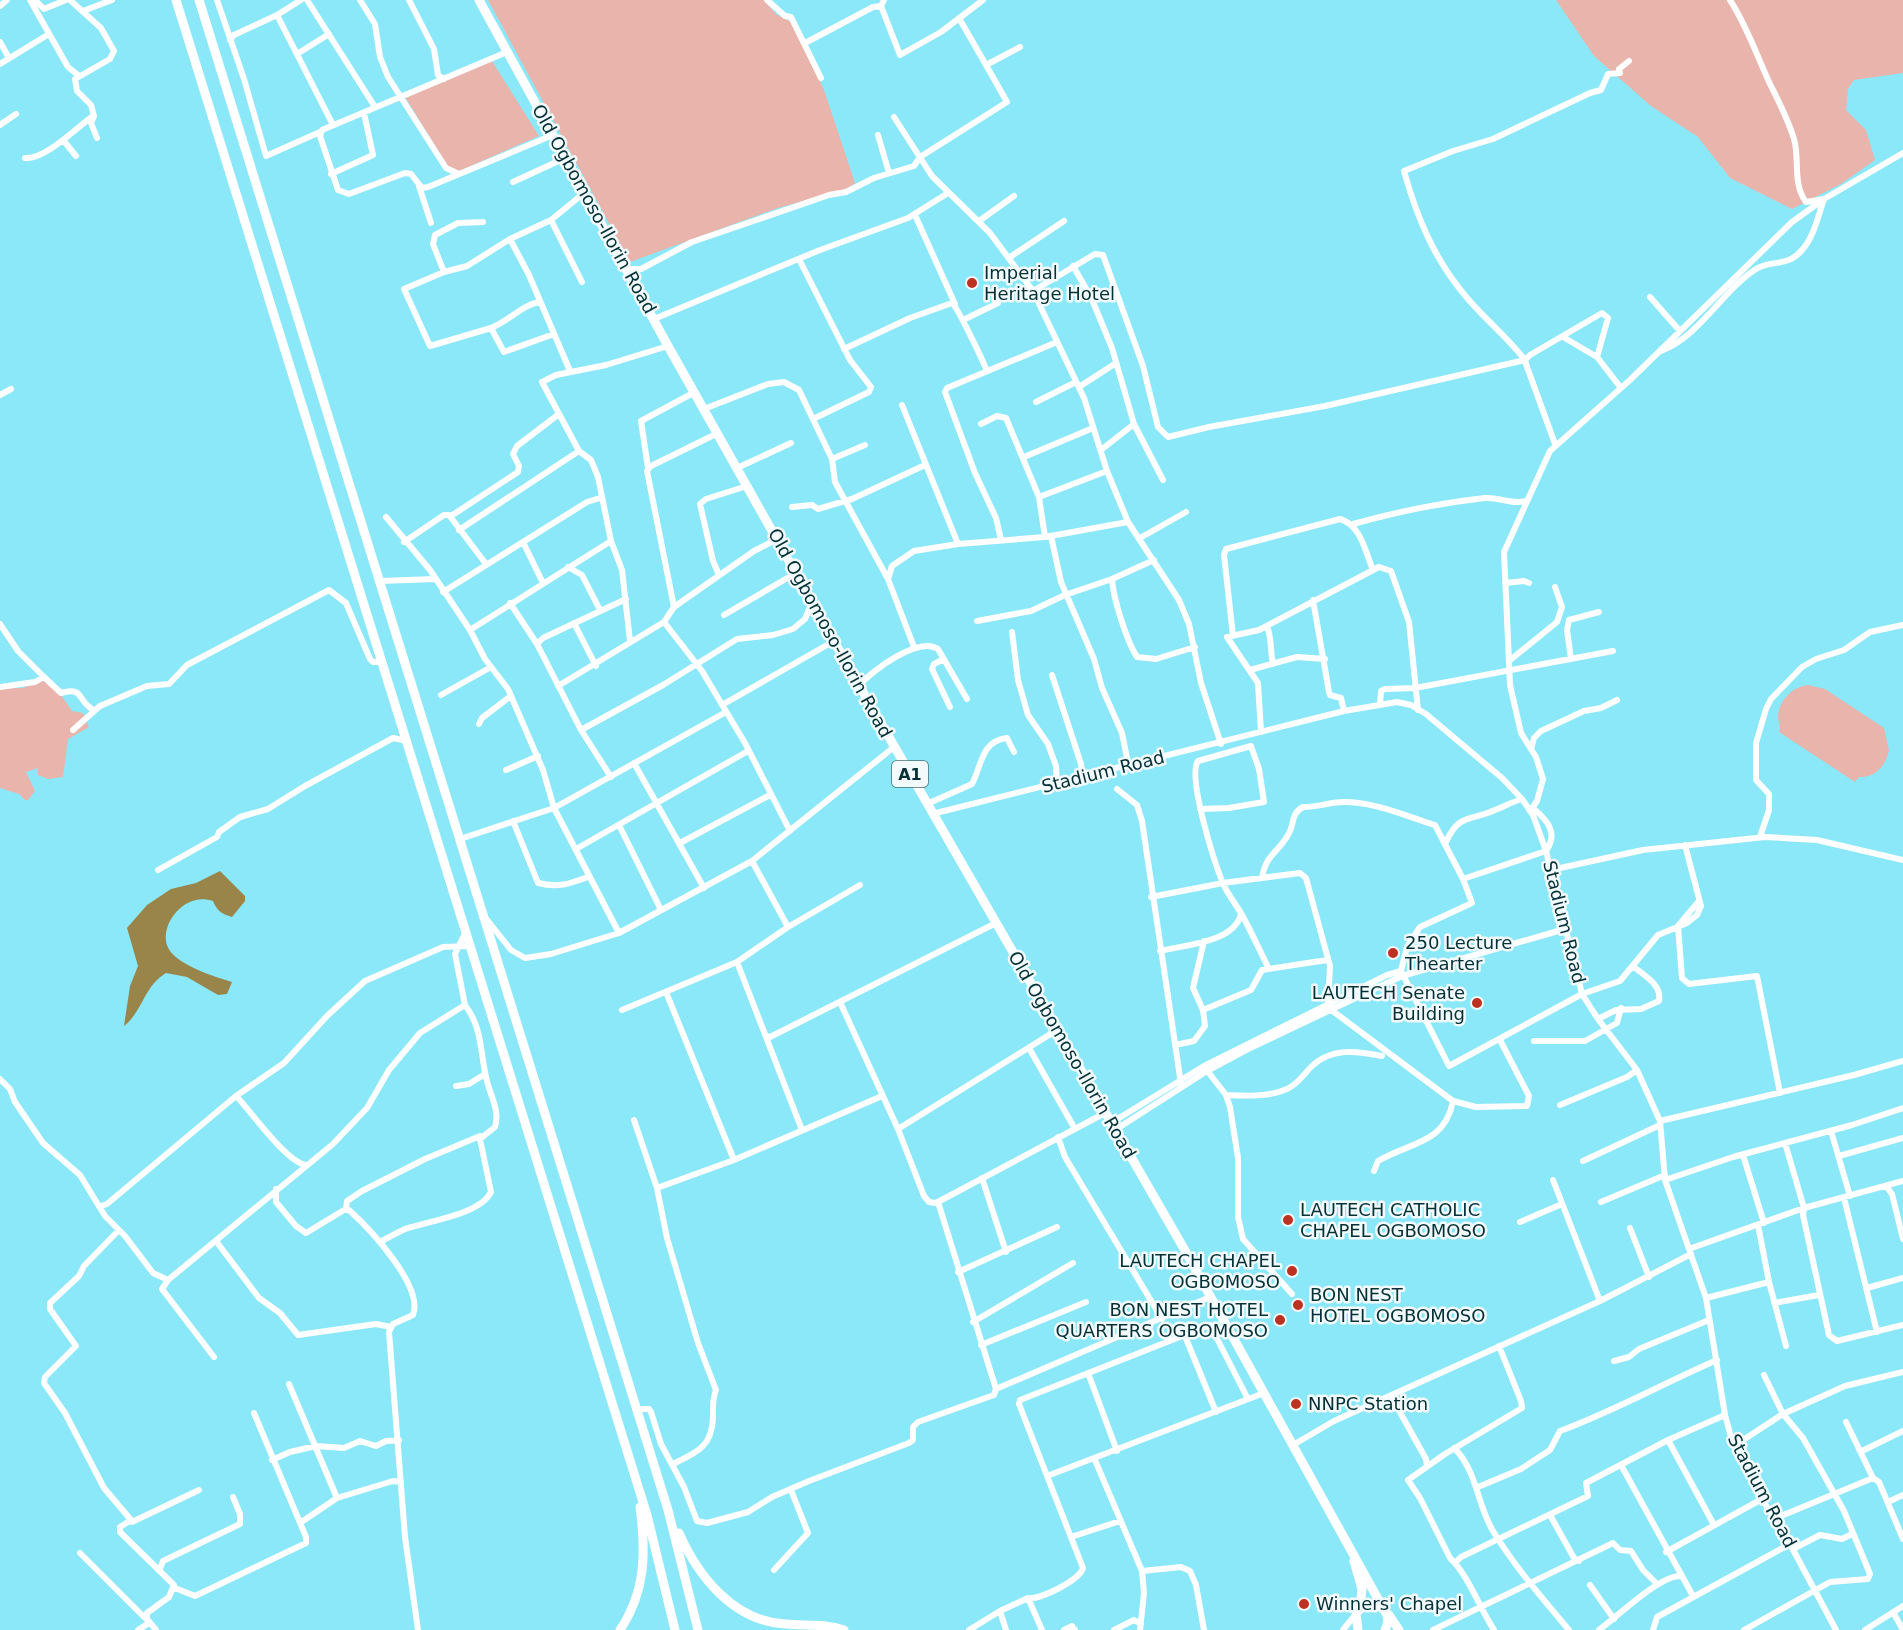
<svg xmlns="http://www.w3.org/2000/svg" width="1903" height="1630" viewBox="0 0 1903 1630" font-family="'DejaVu Sans',sans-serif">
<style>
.green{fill:#e8b4ab}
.water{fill:#99844a}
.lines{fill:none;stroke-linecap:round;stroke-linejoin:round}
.minor{stroke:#fff;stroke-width:6}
.highway{stroke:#fff;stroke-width:9}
.poi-dot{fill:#bd3121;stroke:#f2fafc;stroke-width:2}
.labels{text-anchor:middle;stroke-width:5;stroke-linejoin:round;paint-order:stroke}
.shield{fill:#f2fafc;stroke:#4b6d71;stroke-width:1.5}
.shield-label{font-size:16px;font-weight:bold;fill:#043036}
.street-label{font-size:18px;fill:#043036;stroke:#f2fafc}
.poi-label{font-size:18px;fill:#043036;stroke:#f2fafc;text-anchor:start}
</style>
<rect width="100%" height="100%" fill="#8be8f9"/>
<path class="green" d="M488 0H764L776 14 793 23 824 90 855 183 847 189 778 208 630 262Z
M1556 0H1903V73L1854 80 1848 89 1846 110 1866 130 1875 160 1841 184 1792 209 1730 178 1698 137 1651 106 1594 56Z
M492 61 539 136 457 172 450 170 405 97Z
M43 679 59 692 72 711 83 713 89 727 68 739 63 777 48 779 38 775V768L26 772 35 791 28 800H25L19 794 0 788V688H23Z
M1808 685 1825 689 1884 728 1889 750C1886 765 1876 778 1859 777L1855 782 1779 732C1781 726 1779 724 1778 718 1778 701 1792 687 1808 685Z"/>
<path class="water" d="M220 871 245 896V901L232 917C222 914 217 911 213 901 182 890 155 931 170 951 181 966 215 977 232 982L227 994 218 995 187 977 166 973C144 986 143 1011 124 1026L130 986 138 966 127 928 147 905 171 889 196 883Z"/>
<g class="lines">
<path class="minor" d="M30 0 68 67 78 75
M35 0 44 9 66 0
M70 0 101 28 114 51 110 59 75 79 77 91 91 105 94 116 91 123 97 138
M217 0 244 79 266 156 320 132
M307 0 375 107
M360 0 375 24 380 57 388 77 446 168 459 174
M409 0 434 49 438 75 444 79
M767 0 785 16 791 17 821 78
M884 0 881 6 900 55 941 32 983 0
M0 6 7 0
M83 11 112 0
M277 15 333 125
M959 18 986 65
M230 40 234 35 277 15 301 0
M0 42 9 58
M805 43 873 7 881 6
M507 52 322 130 320 136 338 190 349 194 405 173 411 174 422 188 428 187 553 135
M297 54 329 34
M0 64 49 34
M894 117 932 176 990 233 1033 291 1084 398 1107 471 1128 522 1179 600 1189 624 1201 683 1221 744
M0 125 16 114
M878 135 889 173
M63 140 76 156
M25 158C45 160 76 128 93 116
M331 174 373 155 364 113
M513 182 565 158
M419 186 431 223
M915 215 955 304
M551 220 582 282
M979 221 1014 196
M510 239 529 275 570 371
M1010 257 1064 221
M799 259 850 360 871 387 869 392 813 419
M1073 266 1091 297 1112 348 1134 424 1163 480
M627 269H641L692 242 829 195 846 192 874 178 914 166 920 157 1007 102 986 65 1020 47
M444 272 433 244 435 235 458 223 483 222
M1033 291 1095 254 1103 255 1143 366 1158 427 1168 437 1209 427 1325 406 1525 360C1508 338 1486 320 1468 299 1435 261 1417 218 1404 171L1453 151 1493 139 1590 93 1601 90 1608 74 1620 73 1619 69 1629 61
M1650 297 1679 330
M654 319 820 250 908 218 948 193
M963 320 998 303
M491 328C509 321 523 304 540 302
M554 334 504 352 491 328 430 346 404 289 444 272 467 266 510 239 551 220 584 193
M1563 337 1597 357
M844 349 910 318 952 303C957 306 983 361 987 371
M1661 351C1700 336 1722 291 1756 269 1772 259 1787 268 1802 250 1814 237 1818 216 1824 199L1806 202C1792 183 1800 159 1794 139 1788 119 1779 102 1770 84 1757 56 1747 26 1730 0
M1079 387 1116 363
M0 395 11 389
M1036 402 1076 382
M902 405 958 544
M704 409 768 384 784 382 799 390 832 459 835 482 888 579 914 647
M981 424 997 416 1006 418 1039 497 1045 537
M1555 444 1526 364 1525 360 1530 355 1602 313 1608 318 1597 357 1621 388
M1101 450 1134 424
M1024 457 1093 428
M832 459 865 445
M648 468 641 421 695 392
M737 468 791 443
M1039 497 1107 471
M792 507 812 505 818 509 852 499 925 465
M451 516 518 472 519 466 513 454 517 446 559 414
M386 517 430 570 470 630 485 659 508 689 543 770 554 808 619 933
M1353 524C1396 512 1440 503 1485 498 1500 497 1512 505 1525 501
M459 530 579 451
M1051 536 1061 582 1094 659 1102 688 1122 733 1128 763
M1140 538 1186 512
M1001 540 996 518 975 473 945 392 947 388 1057 342
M404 542 444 515H449L486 564
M523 542 543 583
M568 567 582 575 600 610
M719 575 713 561 700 504 706 499 747 486
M888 579 892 566 914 551 958 544 1045 537 1128 522
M1112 579C1113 598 1127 642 1137 657L1156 659 1195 647
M380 581 435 579
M1505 583 1524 581 1529 583
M443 592 587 502 600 498
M1313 600 1329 692 1330 695 1341 698 1344 711
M510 603 537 644
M674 607 647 471 651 466 718 433
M724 615 796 573
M977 621 1031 611 1065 595 1112 579 1154 560
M664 622 702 671 745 743 790 831
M574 623 596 666
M0 624 18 651 44 677
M1267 626C1272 639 1270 650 1273 664
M470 630 611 541
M1012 632 1018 680 1028 715 1048 744 1056 766 1057 783
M1233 636 1224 555 1226 549 1340 519C1361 525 1365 551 1373 570
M630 641 622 570 611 541 598 477 591 460 579 451 542 382 556 375 606 365 668 346
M944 659 934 664 932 669 950 707
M1571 659 1567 630 1569 620 1599 612
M1509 661 1557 622 1562 607 1555 587
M1250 670 1297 657 1325 659
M1052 675 1081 764 1082 776
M558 686 664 622 674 607 754 551 777 539
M859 686C872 670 919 636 938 649L967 699
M0 687 35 682 44 677 61 693C85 686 77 702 94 710
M441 695 491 667
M1380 704 1381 691 1385 689 1415 688 1613 651
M722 705 834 641
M479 724 482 718 511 696
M73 730 100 706 147 686 169 684 187 665 329 590 346 603 370 659 373 662H382
M581 730 663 685 737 639 773 635 793 629 805 619 812 602
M1261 732 1258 683 1227 637 1259 630 1379 567 1391 571 1409 622 1418 710
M1531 749 1534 738 1541 731 1584 711 1601 708 1617 700
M634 763 704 888
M506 770 538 756
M611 777 581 730 537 644 543 638 626 599
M1117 789 1137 805 1142 821 1181 1084
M927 804 972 784C982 765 981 741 1007 738L1014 752
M1200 809 1229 808 1264 802 1259 769 1251 746 1198 761C1187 776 1214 861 1222 881 1226 892 1235 903 1241 913 1251 931 1259 949 1268 967
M1530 811 1537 801 1543 779 1536 757 1521 733 1510 685 1504 552 1550 451 1630 380 1792 222 1824 199 1903 153
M932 814 1344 711 1397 702 1411 705 1426 714 1502 778 1522 799 1533 815 1546 851 1582 994 1598 1019 1637 1070 1660 1121 1665 1180 1706 1298 1725 1415 1731 1437 1737 1444 1740 1458 1762 1499 1790 1544 1836 1630
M513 821 538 883C558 888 569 884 588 877
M619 825 661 910
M1760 837 1769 810V794L1756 780V743L1766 709 1771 699 1802 667 1816 659 1844 650 1870 632 1903 625
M460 839 554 808 726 712
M1446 842C1459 813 1471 821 1495 810 1505 806 1512 802 1522 799
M680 843 770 795
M576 849 748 751
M752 861 788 927
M158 870 217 837 219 832 240 817 268 809 305 786 393 738 407 741
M1551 870 1643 850 1765 837 1817 840 1903 860
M1262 878C1266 854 1277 854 1288 835 1295 824 1290 814 1303 807 1318 807 1331 802 1344 802 1375 802 1406 816 1435 825L1463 879 1546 851C1559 833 1547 820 1533 808
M1463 879 1472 903 1420 927 1407 947 1401 971 1449 1066 1582 994 1620 981 1658 935 1687 923 1697 915 1701 906 1685 845
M1151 897 1223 883 1300 873 1306 878 1330 966 1328 1005 1330 1009 1453 1101 1476 1107 1527 1106 1529 1096 1500 1040
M1699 901 1678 926 1682 978 1689 984 1757 976 1780 1093
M484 916 511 950 525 958 551 954 619 933 752 861 894 747
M1160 951C1184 945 1234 943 1241 914
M737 962 802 1130
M666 992 734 1160
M840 1002 898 1129 924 1196 929 1202 936 1203 1105 1113
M622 1010 737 962 788 927 860 885
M1203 1010 1251 990 1262 970 1327 960
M1598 1019 1616 1010 1641 1009 1659 1001C1662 985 1645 976 1634 967
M767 1036 770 1037 996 923
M1534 1041H1585L1617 1023 1621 1008
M1175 1045 1194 1041 1205 1026 1203 1010 1193 988 1204 941
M1029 1048 1075 1129
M1205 1068 1226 1095 1230 1107 1238 1158V1217L1243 1239 1292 1294
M0 1079 10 1089 15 1102 43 1143 80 1175 105 1216 125 1236 153 1273 168 1280 333 1144 367 1108 389 1070 420 1033 465 1005 455 954 466 931
M456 1086 469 1084 485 1074
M1226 1095C1246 1096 1269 1097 1287 1089 1298 1084 1303 1075 1311 1067 1331 1047 1357 1051 1382 1056
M236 1096 284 1063 327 1016 365 981 443 947 471 946
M1560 1105 1627 1077 1637 1070
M634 1120 657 1188 667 1238 698 1343 716 1390C712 1400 713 1408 713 1418 712 1447 696 1453 673 1464
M1660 1121 1854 1075 1903 1061
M1111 1123 1204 1066 1387 975 1401 971
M898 1129 1057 1030
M1115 1130 1207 1071 1246 1050 1402 976 1565 929
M1831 1131 1850 1196
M1058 1137 1065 1157 1162 1319
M1785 1143 1804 1208 1803 1215 1829 1335 1837 1341 1903 1325
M1743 1155 1764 1223
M1839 1156 1903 1138
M1583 1161 1660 1125
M1374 1171 1378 1161C1410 1142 1445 1144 1453 1101
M982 1178 1006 1252
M1553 1180 1600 1301
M1665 1180 1733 1157 1852 1125 1903 1108
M1886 1186 1892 1194 1903 1239
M657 1188 734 1160 882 1096
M276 1189V1202L296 1226 306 1233 344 1210H349C369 1228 424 1286 413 1315L393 1324 389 1332 405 1537 418 1630
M1844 1198 1877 1332
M938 1202 996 1389
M1601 1202 1665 1175
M101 1206 107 1204 236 1096C251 1111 286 1162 306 1165
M346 1209 347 1201 362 1191 425 1159 480 1136
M1520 1222 1562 1204
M1758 1225 1769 1282 1786 1346
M1630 1228 1649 1277
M118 1231 84 1266 79 1276 50 1303V1309L76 1346 45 1377 44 1383 65 1413 104 1488 131 1520 120 1527V1532L174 1585 169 1597 147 1613V1619L156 1630
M216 1241 259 1298 280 1313 298 1335 376 1324 391 1327
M380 1242C388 1238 396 1233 405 1229 427 1221 480 1215 491 1192L480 1139 495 1127C500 1111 491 1097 487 1081 480 1055 483 1028 465 1005
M1689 1249 1804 1208 1903 1181
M958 1272 1057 1227
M168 1280 162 1289 214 1357
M1867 1288 1903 1278
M1706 1298 1769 1282
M1774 1303 1819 1295
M973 1322 1073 1263
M1185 1336 1216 1412
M981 1345 1086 1302
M1614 1361 1629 1357 1639 1349 1709 1320
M1088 1373 1117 1451
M289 1384 337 1498
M1391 1396 1426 1459 1427 1466
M637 1409H649L651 1412 661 1444 684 1487 697 1521 707 1523 748 1512 772 1497 809 1481 909 1443 913 1440V1427L918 1422 994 1395 996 1389 1210 1297
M1846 1422 1873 1478 1879 1482 1903 1539
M1668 1440 1714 1525
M1737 1444 1783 1414 1845 1386 1903 1372
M1293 1445 1334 1421 1600 1301 1691 1254
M1454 1448C1477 1470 1477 1505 1493 1531 1515 1567 1542 1598 1569 1630
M1862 1451 1903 1431
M272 1460 290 1452 316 1446 344 1448 360 1441 376 1446 386 1441 399 1440
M1095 1460 1142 1571 1144 1593 1140 1630
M1621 1465 1693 1596
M1047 1476 1264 1393
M1478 1487 1521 1469 1550 1450 1560 1431C1614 1411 1664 1383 1717 1360
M1888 1502 1903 1495
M1550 1515 1574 1558 1579 1561
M1774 1519 1873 1478
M132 1522 199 1490
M300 1523 337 1498 393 1481 401 1482
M1071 1537 1120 1521
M1793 1549 1820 1535 1842 1539 1852 1534
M1666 1552 1762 1499
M80 1553 146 1619
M1456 1562 1461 1557 1588 1496 1586 1483 1668 1440 1725 1415
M160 1569 163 1561 240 1524V1514L233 1497
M774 1570 808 1533 791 1490
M1142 1571 1181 1567 1190 1571 1196 1585 1204 1630
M1590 1585 1614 1619
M175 1588 195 1596 306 1543V1537L254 1413
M1893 1612 1903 1630
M138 1630 149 1623
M969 1630 1000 1611
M1006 1630 1000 1611 1028 1598
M1042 1630 1028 1598C1040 1600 1080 1580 1083 1568L1019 1404 1020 1400 1210 1325 1248 1399
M1064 1630 1072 1626 1075 1630
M1114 1630 1134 1620 1141 1624
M1343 1630 1356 1614
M1433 1630 1613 1543 1620 1550 1631 1551 1643 1570 1657 1584
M1494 1630C1479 1607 1469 1576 1450 1558L1420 1498 1408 1480 1445 1454 1522 1408 1521 1401 1499 1346
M1599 1630C1618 1616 1659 1576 1680 1576
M1653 1630 1657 1617 1790 1544
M1744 1630 1830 1582 1868 1579 1870 1574 1844 1511 1803 1438 1783 1414 1764 1375
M1865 1630 1903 1606"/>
<path class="highway" d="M176 0 647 1515 675 1630
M199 0 668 1510 698 1630
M479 0 668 346 848 666 1183 1247 1383 1608
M679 1533C698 1576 733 1621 785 1624 805 1626 824 1623 844 1630
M1354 1561 1362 1589 1360 1608
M1389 1615 1399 1630
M620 1630C646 1591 646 1552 640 1507
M1358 1630 1356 1614C1369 1594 1396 1609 1385 1630"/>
</g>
<g class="poi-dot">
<circle cx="972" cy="283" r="6"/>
<circle cx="1393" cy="953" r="6"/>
<circle cx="1477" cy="1003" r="6"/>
<circle cx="1288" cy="1220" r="6"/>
<circle cx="1292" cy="1271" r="6"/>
<circle cx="1298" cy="1305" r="6"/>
<circle cx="1280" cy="1320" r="6"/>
<circle cx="1296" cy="1404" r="6"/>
<circle cx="1304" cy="1604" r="6"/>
</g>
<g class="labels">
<rect class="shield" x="892" y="761" width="36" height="26" rx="4.5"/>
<g class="shield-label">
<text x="910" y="780">A1</text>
</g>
<g class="street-label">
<text transform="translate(594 209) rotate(61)" y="6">Old Ogbomoso-Ilorin Road</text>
<text transform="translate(830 633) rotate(61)" y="6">Old Ogbomoso-Ilorin Road</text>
<text transform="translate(1103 772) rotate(-14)" y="6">Stadium Road</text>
<text transform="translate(1564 922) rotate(76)" y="6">Stadium Road</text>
<text transform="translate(1072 1055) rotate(60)" y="6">Old Ogbomoso-Ilorin Road</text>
<text transform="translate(1762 1491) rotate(62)" y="6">Stadium Road</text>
</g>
<g class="poi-label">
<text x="984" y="279">Imperial<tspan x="984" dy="21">Heritage Hotel</tspan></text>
<text x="1405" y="949">250 Lecture<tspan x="1405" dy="21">Thearter</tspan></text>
<text x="1465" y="999" text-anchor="end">LAUTECH Senate<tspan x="1465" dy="21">Building</tspan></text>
<text x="1300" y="1216">LAUTECH CATHOLIC<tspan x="1300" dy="21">CHAPEL OGBOMOSO</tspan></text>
<text x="1280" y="1267" text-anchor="end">LAUTECH CHAPEL<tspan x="1280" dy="21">OGBOMOSO</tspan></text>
<text x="1310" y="1301">BON NEST<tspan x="1310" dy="21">HOTEL OGBOMOSO</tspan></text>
<text x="1268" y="1316" text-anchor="end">BON NEST HOTEL<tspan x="1268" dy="21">QUARTERS OGBOMOSO</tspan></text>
<text x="1308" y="1410">NNPC Station</text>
<text x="1316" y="1610">Winners' Chapel</text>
</g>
</g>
</svg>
